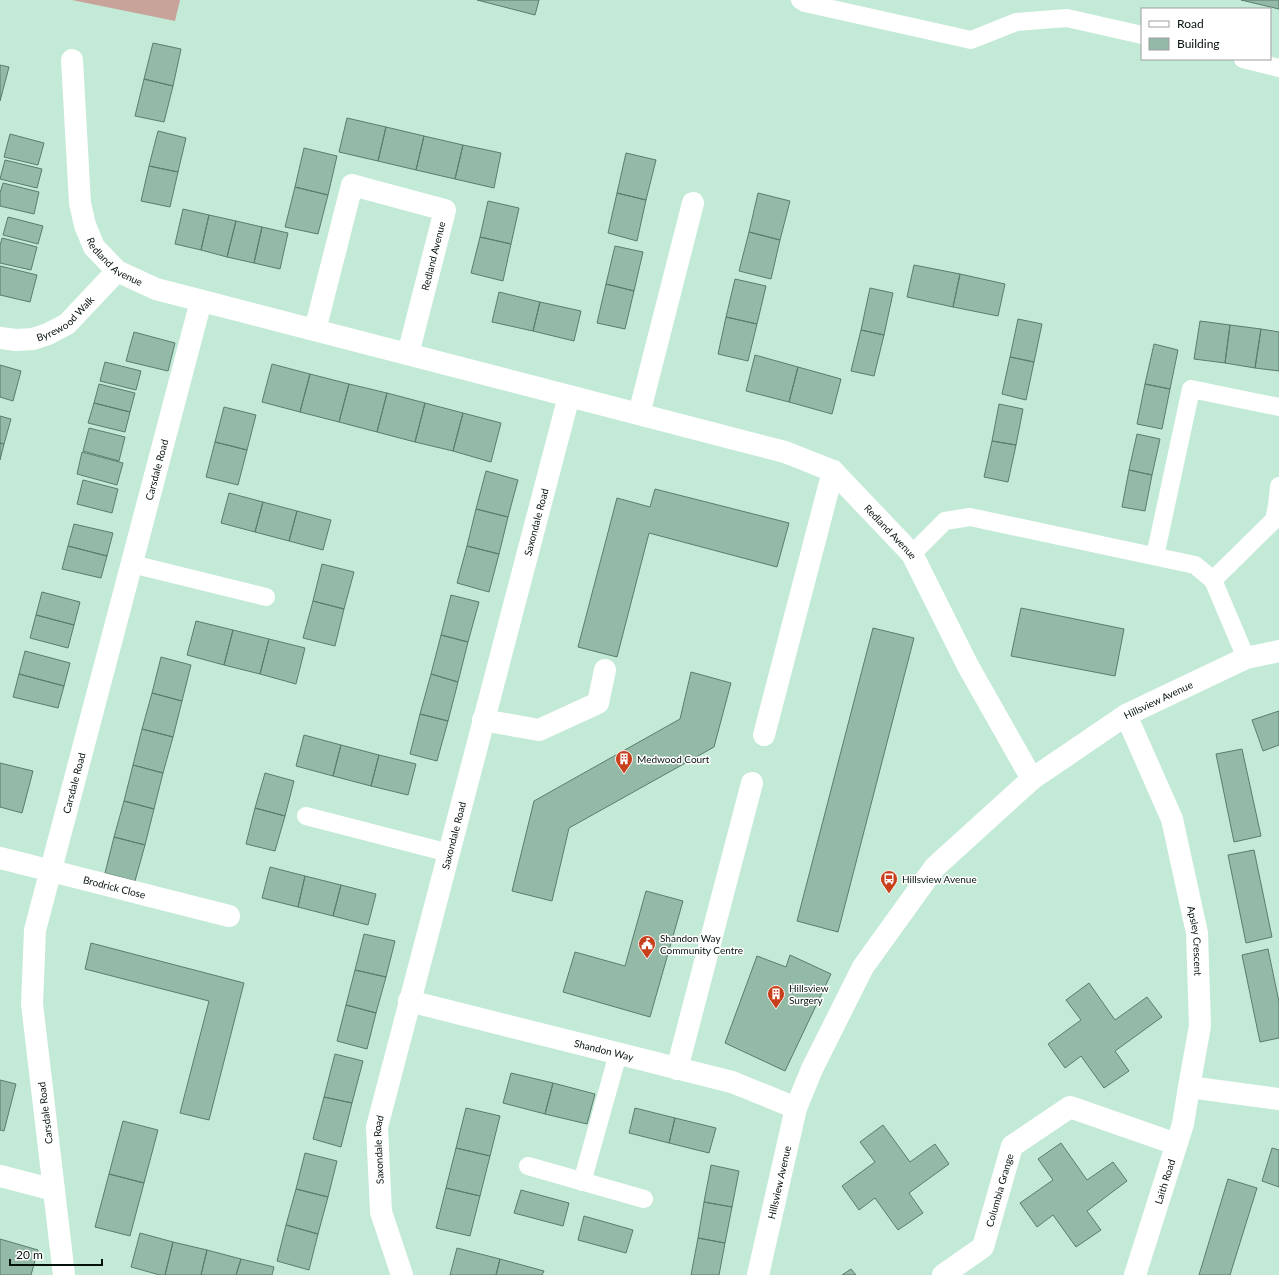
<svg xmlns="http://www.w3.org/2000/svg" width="1279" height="1275" viewBox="0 0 1279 1275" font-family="Lato,sans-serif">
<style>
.forest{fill:#c7a39a}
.building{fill:#93b9a7;stroke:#5a7d6c}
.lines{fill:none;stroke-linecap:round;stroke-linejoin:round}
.lane{stroke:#fff;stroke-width:18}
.street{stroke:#fff;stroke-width:22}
.secondary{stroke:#fff;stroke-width:22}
.labels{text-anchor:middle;stroke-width:3;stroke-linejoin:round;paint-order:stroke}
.street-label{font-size:10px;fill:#05120c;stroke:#fff}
.poi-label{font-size:10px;fill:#05120c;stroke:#fff;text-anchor:start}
</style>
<rect width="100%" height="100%" fill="#c3ead6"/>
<path class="forest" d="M72 0H180L175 21Z"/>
<path class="building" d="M477 0H539L535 15Z
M1241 0H1279V9Z
M153 43 181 49 173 86 144 79Z
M0 65 9 67 0 101Z
M144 79 173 86 164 122 135 116Z
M347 118 386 127 378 161 339 152Z
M386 127 424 136 416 170 378 161Z
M158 131 186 138 178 172 149 166Z
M10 134 44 143 38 165 4 157Z
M424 136 463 145 455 179 416 170Z
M463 145 501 153 494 188 455 179Z
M304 148 337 156 328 195 295 187Z
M626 153 656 160 646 200 617 193Z
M5 160 42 169 37 188 0 179Z
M149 166 178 172 170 207 141 201Z
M3 183 39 192 34 214 0 206V193Z
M295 187 328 195 318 234 285 227Z
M617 193 646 200 637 241 608 233Z
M758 193 790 201 780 240 749 232Z
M488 201 519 208 511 244 480 237Z
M183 209 209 215 201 250 175 244Z
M209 215 236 221 227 257 201 250Z
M8 217 43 226 38 244 3 235Z
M236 221 262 227 254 263 227 257Z
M262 227 288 233 280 269 254 263Z
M749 232 780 240 771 279 739 271Z
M480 237 511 244 503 281 471 273Z
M2 238 37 247 31 270 0 263V246Z
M615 246 643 252 634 291 606 284Z
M914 265 960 274 953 307 907 297Z
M0 266 37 275 30 302 0 295Z
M960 274 1005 284 998 316 953 307Z
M735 279 766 286 757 324 726 317Z
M606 284 634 291 625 329 597 323Z
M870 288 893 293 884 335 861 330Z
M499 292 540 302 533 331 492 322Z
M540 302 581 311 574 341 533 331Z
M726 317 757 324 748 361 718 354Z
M1018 319 1042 324 1034 362 1010 357Z
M1200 321 1230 325 1225 363 1194 359Z
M1230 325 1261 329 1255 368 1225 363Z
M1261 329 1279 332V371L1255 368Z
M861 330 884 335 874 376 851 371Z
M134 332 175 343 168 371 126 361Z
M1154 344 1178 350 1170 389 1145 384Z
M755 355 798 367 789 402 746 391Z
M1010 357 1034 362 1026 400 1002 394Z
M105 362 141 371 136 390 100 381Z
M272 364 310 374 300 412 262 402Z
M0 365 21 371 13 401 0 397Z
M798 367 841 379 832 414 789 402Z
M310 374 349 384 339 422 300 412Z
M99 384 135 393 130 412 94 403Z
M349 384 387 393 377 432 339 422Z
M1145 384 1170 389 1162 429 1137 424Z
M387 393 425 403 415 442 377 432Z
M94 403 130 412 125 432 88 423Z
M425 403 463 413 453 451 415 442Z
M999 404 1023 409 1016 445 992 441Z
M224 407 256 415 247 450 215 442Z
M463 413 501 423 491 462 453 451Z
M0 416 11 419 4 444 0 443Z
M89 428 125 437 119 461 83 451Z
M1137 434 1160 439 1152 475 1129 470Z
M992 441 1016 445 1008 482 984 477Z
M215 442 247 450 238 485 206 477Z
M0 443 4 444 0 460Z
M82 452 123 463 117 485 77 474Z
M1129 470 1152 475 1145 511 1122 507Z
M486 471 518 480 508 517 476 509Z
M83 480 118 489 112 513 77 504Z
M655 489 789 523 777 567 649 533 617 657 578 647 617 498 650 507Z
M229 493 263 502 255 532 221 523Z
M263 502 297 511 289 541 255 532Z
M476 509 508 517 499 554 467 546Z
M297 511 331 520 323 550 289 541Z
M74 524 113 533 107 556 68 546Z
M68 546 107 556 101 578 62 569Z
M467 546 499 554 489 592 457 583Z
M322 564 354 572 344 609 313 601Z
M42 592 80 602 74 625 36 615Z
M451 595 479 602 468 642 441 635Z
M313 601 344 609 335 646 303 638Z
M1021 608 1124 629 1115 676 1011 656Z
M36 615 74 625 68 648 30 638Z
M196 621 233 630 224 665 187 655Z
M873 628 914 638 838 932 797 921Z
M233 630 269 639 260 674 224 665Z
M441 635 468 642 458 682 431 674Z
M269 639 305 648 296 684 260 674Z
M25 651 70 663 64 686 19 674Z
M161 657 191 665 182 701 152 693Z
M691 672 731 683 714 747 569 828 552 901 512 891 534 801 680 719Z
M19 674 64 686 58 708 13 697Z
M431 674 458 682 448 721 420 714Z
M152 693 182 701 173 737 142 729Z
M1279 711V745L1263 751 1252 720Z
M420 714 448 721 437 761 410 754Z
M142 729 173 737 163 773 133 765Z
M304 735 341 745 333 776 296 766Z
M341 745 379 755 371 786 333 776Z
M1242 749 1261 836 1234 842 1216 754Z
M379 755 416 764 408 795 371 786Z
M0 763 33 771 22 813 0 807Z
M133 765 163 773 154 809 124 801Z
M265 773 294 781 285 816 255 808Z
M124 801 154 809 145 845 114 837Z
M255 808 285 816 275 851 246 844Z
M114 837 145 845 135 881 105 873Z
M1254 850 1272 937 1246 943 1228 855Z
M270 867 305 876 298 907 262 898Z
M305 876 341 885 333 916 298 907Z
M341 885 376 894 368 925 333 916Z
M646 891 683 901 650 1017 563 992 575 952 625 966Z
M364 934 395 941 386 977 355 970Z
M91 943 244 983 209 1120 180 1113 209 1001 85 969Z
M1268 949 1279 1002V1038L1260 1042 1242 955Z
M790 955 831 974 785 1071 725 1043 757 956 786 967Z
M355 970 386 977 376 1013 346 1005Z
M1089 983 1115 1020 1147 997 1162 1017 1115 1051 1129 1071 1104 1088 1081 1056 1065 1068 1048 1044 1081 1020 1066 1000Z
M346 1005 376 1013 367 1049 337 1041Z
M335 1054 363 1061 352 1103 324 1097Z
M511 1073 553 1083 545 1114 503 1103Z
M0 1080 16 1084 4 1131 0 1130Z
M553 1083 595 1094 587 1124 545 1114Z
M324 1097 352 1103 341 1147 313 1139Z
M466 1108 500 1116 490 1156 456 1148Z
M635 1108 675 1118 669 1143 629 1133Z
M675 1118 716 1128 709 1153 669 1143Z
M123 1121 158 1130 144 1183 109 1174Z
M883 1125 910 1162 935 1144 949 1164 909 1193 923 1213 898 1230 875 1198 859 1210 842 1186 875 1162 860 1142Z
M1061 1143 1087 1180 1113 1162 1127 1181 1087 1211 1101 1230 1076 1247 1053 1215 1037 1227 1020 1203 1053 1180 1038 1159Z
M456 1148 490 1156 480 1196 446 1188Z
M1272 1148 1279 1150V1187L1262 1181Z
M305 1153 337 1161 328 1197 296 1189Z
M711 1165 739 1171 732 1207 704 1202Z
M109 1174 144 1183 130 1236 95 1227Z
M1228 1179 1257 1188 1230 1275H1199Z
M446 1188 480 1196 470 1236 436 1228Z
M296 1189 328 1197 318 1234 286 1225Z
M521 1190 569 1203 563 1226 514 1213Z
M704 1202 732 1207 725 1243 698 1238Z
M584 1216 633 1230 626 1253 578 1240Z
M286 1225 318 1234 309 1270 277 1261Z
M140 1233 173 1242 165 1275H160L131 1267Z
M698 1238 725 1243 719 1275H691Z
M0 1239 38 1250 31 1275H0Z
M173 1242 207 1250 201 1275H165Z
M457 1248 500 1259 496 1275H450Z
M207 1250 241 1259 236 1275H201Z
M241 1259 274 1267 272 1275H236Z
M500 1259 544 1271 542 1275H496Z
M851 1269 856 1275H842Z"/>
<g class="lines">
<path class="lane" d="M800 0 805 3 971 40 1016 22 1067 18 1142 35
M1243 59 1279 68
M912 554 945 521 970 517 1195 565 1213 580 1246 658
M1155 556 1191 389 1279 407
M132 564 266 597
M1213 580 1274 520 1277 506 1279 486
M306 816 449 853
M528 1166 644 1199
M582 1182 618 1054"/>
<g class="street">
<path id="s1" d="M72 60 80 203 85 225 94 247 117 271 156 289 785 452 833 471 912 554 968 666 1032 779"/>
<path d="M315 330 352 185 445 210 408 354"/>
<path id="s2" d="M0 338 16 340 33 339 48 334 67 324 117 271"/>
<path d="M639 414 693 203"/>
<path id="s3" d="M1126 715 1172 819 1197 933 1200 1026 1189 1087 1279 1099"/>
<path d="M483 720 539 730 598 703 605 670"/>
<path d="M764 735 833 471"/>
<path id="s4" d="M0 858 229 916"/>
<path id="s5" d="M409 1001 732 1082 796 1108"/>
<path d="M677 1069 752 783"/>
<path d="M0 1176 54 1190"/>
<path id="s6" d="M64 1275 32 1004 35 930 201 301"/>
<path id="s7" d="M402 1275 381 1212 377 1127 569 396"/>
<path id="s8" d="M943 1275 983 1247 1012 1146 1070 1107 1176 1144"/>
<path id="s9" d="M1135 1275 1183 1124 1189 1087"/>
</g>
<path class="secondary" id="s10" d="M758 1275 796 1108 812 1069 863 967 935 867 1032 779 1126 715 1246 658 1279 651"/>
</g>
<defs>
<symbol id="building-pin" viewBox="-11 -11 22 30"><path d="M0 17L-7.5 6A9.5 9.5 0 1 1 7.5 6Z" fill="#c83f1c" stroke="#fff"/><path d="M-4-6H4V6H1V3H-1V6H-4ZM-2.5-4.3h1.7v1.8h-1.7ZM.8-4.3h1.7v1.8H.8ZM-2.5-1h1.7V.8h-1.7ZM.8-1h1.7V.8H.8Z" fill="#fff"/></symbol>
<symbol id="bus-pin" viewBox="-11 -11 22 30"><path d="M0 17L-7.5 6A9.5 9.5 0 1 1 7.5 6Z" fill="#c83f1c" stroke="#fff"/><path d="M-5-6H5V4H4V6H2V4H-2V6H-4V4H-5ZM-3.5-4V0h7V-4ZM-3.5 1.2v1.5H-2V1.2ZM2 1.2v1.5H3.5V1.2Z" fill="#fff"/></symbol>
<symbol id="civic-pin" viewBox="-11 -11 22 30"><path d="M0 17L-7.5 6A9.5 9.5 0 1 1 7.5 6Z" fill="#c83f1c" stroke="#fff"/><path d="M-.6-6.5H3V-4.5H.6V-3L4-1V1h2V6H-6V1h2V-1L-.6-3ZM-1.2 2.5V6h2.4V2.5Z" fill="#fff"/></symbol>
</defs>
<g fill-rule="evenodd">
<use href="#building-pin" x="614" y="749" width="20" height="27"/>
<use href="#bus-pin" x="879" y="869" width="20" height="27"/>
<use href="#civic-pin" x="637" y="934" width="20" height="27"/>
<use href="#building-pin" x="766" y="984" width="20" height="27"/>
</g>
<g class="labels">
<g class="street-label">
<text transform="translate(433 256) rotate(-76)" y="4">Redland Avenue</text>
<text dy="4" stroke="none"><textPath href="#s1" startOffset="215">Redland Avenue</textPath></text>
<text dy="4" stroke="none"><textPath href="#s2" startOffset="72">Byrewood Walk</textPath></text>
<text dy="4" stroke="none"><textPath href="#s6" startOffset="823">Carsdale Road</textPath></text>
<text dy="4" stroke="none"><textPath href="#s7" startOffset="777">Saxondale Road</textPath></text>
<text dy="4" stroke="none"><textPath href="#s1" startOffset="1051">Redland Avenue</textPath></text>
<text dy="4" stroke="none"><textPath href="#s10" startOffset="731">Hillsview Avenue</textPath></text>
<text dy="4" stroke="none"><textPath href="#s6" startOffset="499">Carsdale Road</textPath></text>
<text dy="4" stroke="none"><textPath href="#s7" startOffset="453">Saxondale Road</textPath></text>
<text dy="4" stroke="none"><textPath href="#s4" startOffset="118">Brodrick Close</textPath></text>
<text dy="4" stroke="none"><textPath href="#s3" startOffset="238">Apsley Crescent</textPath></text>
<text dy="4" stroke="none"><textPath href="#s5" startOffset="201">Shandon Way</textPath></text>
<text transform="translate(45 1113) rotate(-97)" y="4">Carsdale Road</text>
<text dy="4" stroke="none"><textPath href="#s7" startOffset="129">Saxondale Road</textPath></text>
<text dy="4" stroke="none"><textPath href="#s10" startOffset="95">Hillsview Avenue</textPath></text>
<text dy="4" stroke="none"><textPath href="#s9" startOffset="98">Laith Road</textPath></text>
<text dy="4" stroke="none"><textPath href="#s8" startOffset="108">Columbia Grange</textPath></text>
</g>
<g class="poi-label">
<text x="637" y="763">Medwood Court</text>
<text x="902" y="883">Hillsview Avenue</text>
<text x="660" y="942">Shandon Way<tspan x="660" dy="12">Community Centre</tspan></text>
<text x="789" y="992">Hillsview<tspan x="789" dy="12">Surgery</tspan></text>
</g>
</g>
<rect x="1141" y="8" width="130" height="52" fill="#ffffff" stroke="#9ba09e"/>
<rect x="1149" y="21" width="20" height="6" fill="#ffffff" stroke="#9ba09e"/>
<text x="1177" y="28" font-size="12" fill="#05120c">Road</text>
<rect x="1149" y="38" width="20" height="12" fill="#93b9a7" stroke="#9ba09e"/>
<text x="1177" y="48" font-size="12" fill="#05120c">Building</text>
<path d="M10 1259v6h92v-6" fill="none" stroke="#05120c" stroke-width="2"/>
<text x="16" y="1259" font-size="12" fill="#05120c" stroke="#ffffff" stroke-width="3" paint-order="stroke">20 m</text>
</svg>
